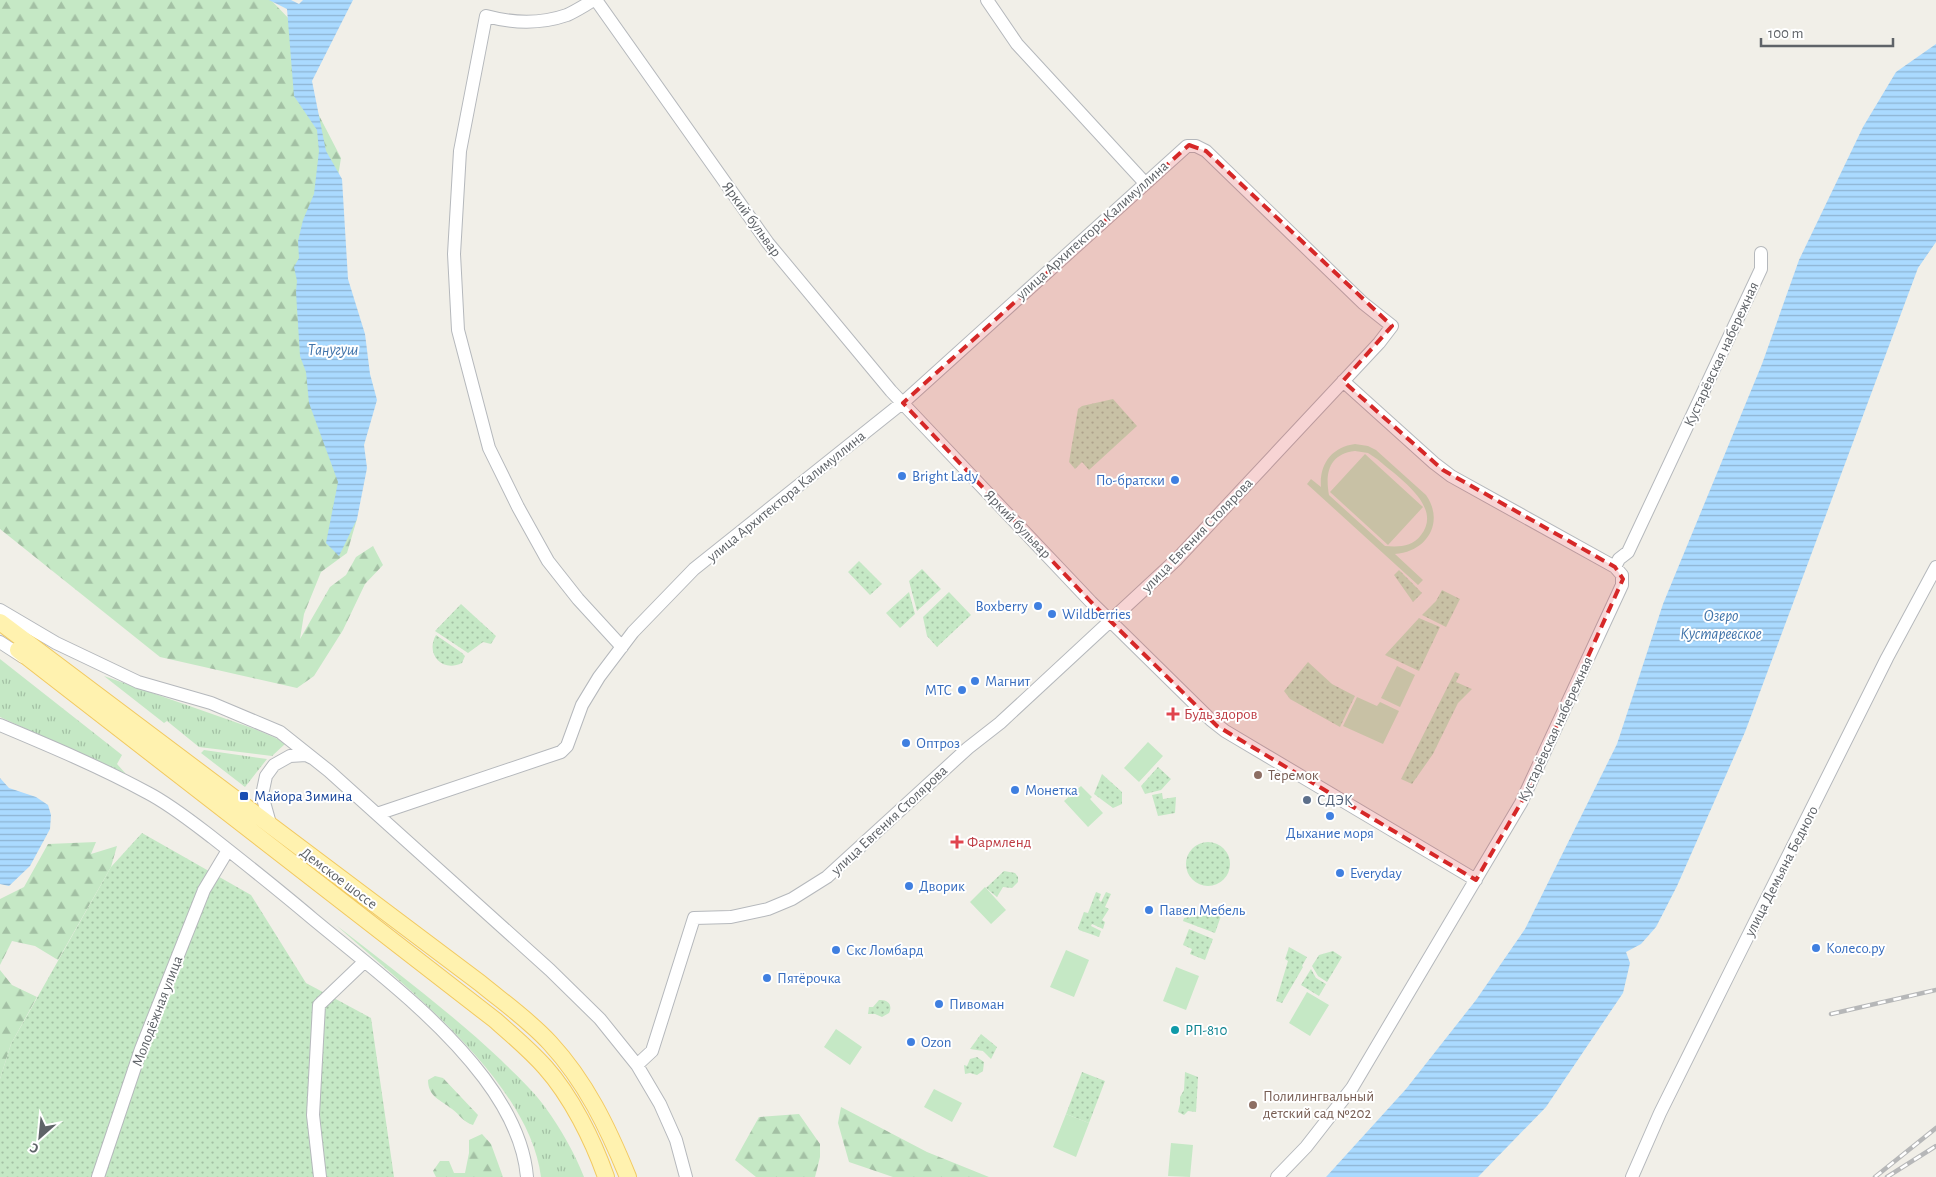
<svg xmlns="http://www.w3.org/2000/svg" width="1936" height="1177" viewBox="0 0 1936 1177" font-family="'Alegreya Sans',sans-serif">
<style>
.grass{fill:url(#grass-tufts)}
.forest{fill:url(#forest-firs)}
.park{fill:url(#park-dots)}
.pitch{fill:#c5e8c5;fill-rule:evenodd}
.water{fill:url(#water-rules)}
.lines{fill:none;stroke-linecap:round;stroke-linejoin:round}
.minor-casing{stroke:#b5b8bc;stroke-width:14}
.major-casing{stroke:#f2c960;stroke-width:18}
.minor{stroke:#fff;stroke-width:12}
.major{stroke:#fff2af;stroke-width:16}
.rail-casing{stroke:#b6b7b8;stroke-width:4.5}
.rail{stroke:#fff;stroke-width:2.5;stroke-dasharray:8;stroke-linecap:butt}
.marked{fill:#d62828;fill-opacity:0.2;stroke:#d62828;stroke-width:4;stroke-dasharray:10 6;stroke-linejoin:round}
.shop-dot{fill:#3f7fe0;stroke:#fff;stroke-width:2}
.health-dot{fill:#e0444e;stroke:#fff;stroke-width:2}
.education-dot{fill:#8d6e63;stroke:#fff;stroke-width:2}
.transit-dot{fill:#1a4fb4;stroke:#fff;stroke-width:2}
.service-dot{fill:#5c6f8a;stroke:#fff;stroke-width:2}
.culture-dot{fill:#0f9aa8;stroke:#fff;stroke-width:2}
.labels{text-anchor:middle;stroke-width:4;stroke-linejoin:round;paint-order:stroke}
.street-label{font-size:15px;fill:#5f6368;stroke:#fff}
.shop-label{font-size:15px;fill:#366cbe;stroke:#fff;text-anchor:start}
.health-label{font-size:15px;fill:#be3a42;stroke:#fff;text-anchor:start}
.education-label{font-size:15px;fill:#785e54;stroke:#fff;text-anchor:start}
.transit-label{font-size:15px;fill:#164399;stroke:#fff;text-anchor:start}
.service-label{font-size:15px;fill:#4e5e75;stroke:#fff;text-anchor:start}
.culture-label{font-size:15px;fill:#0d838f;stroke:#fff;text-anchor:start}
.water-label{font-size:16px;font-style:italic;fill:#4174aa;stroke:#fff}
</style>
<defs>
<pattern id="grass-tufts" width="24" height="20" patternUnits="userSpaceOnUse" patternTransform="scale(1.25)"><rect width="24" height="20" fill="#c5e8c5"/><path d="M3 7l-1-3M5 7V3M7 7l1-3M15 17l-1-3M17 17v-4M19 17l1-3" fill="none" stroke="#a3c0a4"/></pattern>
<pattern id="forest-firs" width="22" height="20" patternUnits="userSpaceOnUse" patternTransform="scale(1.25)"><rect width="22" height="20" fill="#c5e8c5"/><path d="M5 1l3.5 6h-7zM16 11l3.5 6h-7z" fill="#a3c0a4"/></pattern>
<pattern id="park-dots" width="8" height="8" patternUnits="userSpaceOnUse" patternTransform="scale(1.25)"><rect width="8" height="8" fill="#c5e8c5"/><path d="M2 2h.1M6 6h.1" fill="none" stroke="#a3c0a4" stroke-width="1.8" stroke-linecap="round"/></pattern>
<pattern id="water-rules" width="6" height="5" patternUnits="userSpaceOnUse" patternTransform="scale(1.25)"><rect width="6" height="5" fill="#aadaff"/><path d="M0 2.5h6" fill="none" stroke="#8eb4d2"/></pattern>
</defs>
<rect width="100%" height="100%" fill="#f1efe8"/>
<path class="grass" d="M0 659 122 755 117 764 126 774 0 717Z
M104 676 252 728 278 739 285 744 272 756 199 747 167 721 164 723Z
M204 750 267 759 245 787 201 753Z
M336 925C392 969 449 1011 501 1060 516 1075 533 1090 545 1107 561 1129 574 1152 584 1177H541C529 1081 405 987 336 925Z"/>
<path class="forest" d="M0 0H271L314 45 310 98 341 158 323 269 357 519 347 553 321 572 304 614 300 639 330 587 346 575 356 557 373 546 383 565 365 584 343 630 314 676 297 688 160 657 0 529Z
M96 842 91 854 117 846 111 867 58 960 35 946 12 941 0 965V899L24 887 48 844Z
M0 970 12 985 37 997 11 1044 0 1079Z
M435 1076 443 1078 478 1115 473 1125C463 1122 460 1115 452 1109 441 1100 428 1097 428 1080Z
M841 1107 927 1152 989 1177H893L849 1162 838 1123Z
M799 1114 820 1144V1157L815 1177H756L735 1160 759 1117Z
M482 1134 491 1144 503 1177H436L433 1171 440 1161H449L454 1173H465L469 1153V1140Z"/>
<path class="park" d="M1113 399 1137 426 1089 470 1082 462 1075 469 1069 462 1078 409 1082 406Z
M859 561 882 584 870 595 848 572Z
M922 569 941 589 917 611 909 581Z
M1399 570 1422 593 1413 602 1394 575Z
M1442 590 1460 599 1446 627 1422 615 1436 601Z
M909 592 915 614 900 628 886 613Z
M949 592 971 615 937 647 927 636 923 617Z
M461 604 496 636 491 644 483 642 468 653 435 631Z
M1419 618 1440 627 1419 671 1385 655Z
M436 635 462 653 465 656 462 663C442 673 425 654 436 635Z
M1308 662 1332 684 1355 696 1340 727 1290 699 1284 691Z
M1455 672 1460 674 1456 682 1472 689 1458 703 1433 754 1412 784 1401 779Z
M1158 767 1171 779 1161 790 1145 794 1141 786Z
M1102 774 1122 792V804L1113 808 1094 794Z
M1162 793 1163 799 1176 797 1175 813 1158 816 1152 795Z
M142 833 251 895 306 983 371 1018 394 1177H0V1079L11 1044 111 867Z
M1186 864a22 22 0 1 1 44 0a22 22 0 1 1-44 0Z
M1004 871 1015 873 1018 877V882L1012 888 1003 887 997 897 986 888Z
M1096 892 1101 894 1099 900 1101 902 1106 892 1111 894 1105 907 1109 909 1102 920 1105 922 1103 929 1092 924 1091 926 1101 931 1099 937 1079 930 1078 928 1084 912 1088 913Z
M1222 913 1215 933 1183 921 1184 918Z
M1189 929 1213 939 1205 960 1190 954 1192 949 1183 945Z
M1289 947 1307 957 1302 966 1303 967 1282 1003 1276 1001 1288 961 1285 959Z
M1333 951 1342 957 1327 982 1318 976 1312 966 1319 955Z
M1311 969 1316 978 1326 984 1319 996 1301 985Z
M879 1000C888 999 893 1005 889 1013L882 1017 875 1014H868L869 1007H873Z
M981 1034 997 1047 991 1059 983 1051 970 1049Z
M977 1057 984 1062 983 1071 977 1075 970 1073 965 1074 964 1065 967 1066 970 1059Z
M1082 1072 1105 1081 1089 1123 1066 1114Z
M1185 1072 1198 1077 1196 1112 1188 1111 1184 1115 1178 1112 1180 1104V1097L1184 1090Z"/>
<path class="pitch" d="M1355 444 1368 446 1376 450 1426 495C1445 522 1427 552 1395 554L1423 580 1418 585 1307 484 1311 479 1321 487C1319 464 1332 447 1355 444ZM1355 451 1368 453 1377 459C1396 476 1444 506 1421 535 1412 547 1399 547 1385 546L1329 495C1325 473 1329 454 1355 451Z
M1365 454 1423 507 1388 545 1330 492Z
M1397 666 1415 675 1400 707 1381 698Z
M1357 697 1377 706 1380 702 1399 711 1383 744 1343 726Z
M1148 742 1163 756 1139 782 1124 768Z
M1081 786 1092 797 1090 799 1103 813 1088 827 1064 801Z
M985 887 1006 910 991 924 970 902Z
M1066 950 1089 960 1074 997 1050 987Z
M1176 967 1199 976 1186 1010 1163 1001Z
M1307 992 1329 1005 1310 1036 1289 1023Z
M836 1029 862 1047 850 1065 824 1047Z
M934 1089 962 1103 952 1122 924 1107Z
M1066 1114 1089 1123 1076 1157 1053 1147Z
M1171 1143 1193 1145 1190 1177 1168 1176Z"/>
<path class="water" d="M269 0H291L299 4 303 0H353L312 81 326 151 342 179 348 279 365 334 370 374 377 400 364 445 367 468 357 519 339 556 326 543 338 482 309 403 306 372 300 356 296 292 297 281 294 267 299 258 298 241 303 220 314 194 319 151 317 130 294 96 287 9Z
M1936 44V242L1918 268 1745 732 1677 886 1656 927 1641 944 1626 952 1630 963 1623 993 1546 1107 1478 1177H1326L1406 1089 1476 1000 1525 929 1617 744 1663 604 1762 364 1799 260 1863 127 1896 72Z
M0 778 9 788 36 797 48 805 51 815 50 829 30 866 9 886 0 884Z"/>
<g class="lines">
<defs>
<path id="minor" d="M594 0C585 5 576 11 567 15 541 24 512 23 486 16L460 151 454 254 458 330 489 448 518 507 548 561 578 599 622 647
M596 0 768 243 891 391 1091 602 1211 720 1225 731 1476 880
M987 0 1017 44 1145 183
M1343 381 1434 463 1451 476 1615 567
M0 610 56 643 138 682 211 703 280 732 329 771 550 970 600 1019 637 1065 660 1104 676 1140 686 1177
M0 642 23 657
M0 725C50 746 100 767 148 793 171 805 192 822 213 838 246 864 280 891 313 919 371 967 438 1017 484 1078 505 1106 524 1141 527 1177
M377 814 561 752 567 746 582 705 599 677 633 632 694 569 907 399 1187 146H1196L1206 151 1363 303 1392 326 1379 343 1177 559 1000 723 968 748 827 877 792 899 768 909 731 917 694 918 652 1051 637 1065
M271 827 262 795 266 776 274 765 290 756 306 755 312 758
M98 1177 141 1049 204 890 228 850
M320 1177 313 1115 319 1005 364 962
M1277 1177 1306 1147 1352 1088 1521 803 1622 585V575L1615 567 1619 559 1628 552 1761 269V253
M1632 1177 1660 1113 1731 970 1887 658 1936 567"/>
<path id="major" d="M0 622 480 983C503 1002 529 1020 550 1043 586 1082 608 1128 628 1177
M18 650 495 1020C512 1035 530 1050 545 1067 571 1096 593 1140 606 1177"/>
</defs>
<use href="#minor" class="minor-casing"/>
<use href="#major" class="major-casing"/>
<use href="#minor" class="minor"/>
<use href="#major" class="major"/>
<defs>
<path id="rail" d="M1831 1014 1936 990
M1875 1177 1936 1128
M1887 1177 1936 1146"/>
</defs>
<use href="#rail" class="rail-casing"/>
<use href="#rail" class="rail"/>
</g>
<path class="marked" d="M1189 145 1206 151 1392 326 1343 381 1443 470 1615 567 1623 579 1526 794 1476 880 1217 726 1091 602 903 403Z"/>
<g class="shop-dot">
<circle cx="902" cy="476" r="5"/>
<circle cx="1175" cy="480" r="5"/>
<circle cx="1038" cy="606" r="5"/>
<circle cx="1052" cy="614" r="5"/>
<circle cx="975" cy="681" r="5"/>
<circle cx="962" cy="690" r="5"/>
<circle cx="906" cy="743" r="5"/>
<circle cx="1015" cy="790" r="5"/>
<circle cx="1330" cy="816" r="5"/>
<circle cx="1340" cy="873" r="5"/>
<circle cx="909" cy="886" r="5"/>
<circle cx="1149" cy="910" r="5"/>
<circle cx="1816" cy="948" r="5"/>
<circle cx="836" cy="950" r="5"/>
<circle cx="767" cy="978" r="5"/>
<circle cx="939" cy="1004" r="5"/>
<circle cx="911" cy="1042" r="5"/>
</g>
<g class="health-dot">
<path d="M1170.5 706.5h5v5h5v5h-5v5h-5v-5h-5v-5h5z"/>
<path d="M954.5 834.5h5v5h5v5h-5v5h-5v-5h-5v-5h5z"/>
</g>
<g class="education-dot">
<circle cx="1258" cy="775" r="5"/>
<circle cx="1253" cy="1105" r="5"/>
</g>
<rect class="transit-dot" x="239" y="791" width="10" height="10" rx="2.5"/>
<circle class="service-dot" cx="1307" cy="800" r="5"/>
<circle class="culture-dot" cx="1175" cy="1030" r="5"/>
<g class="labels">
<g class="street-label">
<text transform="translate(752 219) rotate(54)" y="5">Яркий бульвар</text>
<text transform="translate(1092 230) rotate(-42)" y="5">улица Архитектора Калимуллина</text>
<text transform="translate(1721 354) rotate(-65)" y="5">Кустарёвская набережная</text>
<text transform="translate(786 496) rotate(-39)" y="5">улица Архитектора Калимуллина</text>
<text transform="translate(1018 524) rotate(46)" y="5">Яркий бульвар</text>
<text transform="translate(1197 535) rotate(-46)" y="5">улица Евгения Столярова</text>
<text transform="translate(1555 729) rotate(-65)" y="5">Кустарёвская набережная</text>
<text transform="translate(889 820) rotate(-43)" y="5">улица Евгения Столярова</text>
<text transform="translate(1781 871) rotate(-63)" y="5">улица Демьяна Бедного</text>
<text transform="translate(339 878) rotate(37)" y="5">Демское шоссе</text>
<text transform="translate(157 1011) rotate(-69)" y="5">Молодёжная улица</text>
</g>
<g class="shop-label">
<text x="912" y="481">Bright Lady</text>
<text x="1165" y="485" text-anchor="end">По-братски</text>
<text x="1028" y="611" text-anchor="end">Boxberry</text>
<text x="1062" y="619">Wildberries</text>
<text x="985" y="686">Магнит</text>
<text x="952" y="695" text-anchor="end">МТС</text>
<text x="916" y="748">Оптроз</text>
<text x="1025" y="795">Монетка</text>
<text x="1330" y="838" text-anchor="middle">Дыхание моря</text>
<text x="1350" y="878">Everyday</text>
<text x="919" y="891">Дворик</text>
<text x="1159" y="915">Павел Мебель</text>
<text x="1826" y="953">Колесо.ру</text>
<text x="846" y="955">Скс Ломбард</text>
<text x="777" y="983">Пятёрочка</text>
<text x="949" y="1009">Пивоман</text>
<text x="921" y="1047">Ozon</text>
</g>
<g class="health-label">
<text x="1184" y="719">Будь здоров</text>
<text x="967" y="847">Фармленд</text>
</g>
<g class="education-label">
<text x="1268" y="780">Теремок</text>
<text x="1263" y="1101">Полилингвальный<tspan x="1263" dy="17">детский сад №202</tspan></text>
</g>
<g class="transit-label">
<text x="254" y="801">Майора Зимина</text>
</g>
<g class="service-label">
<text x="1317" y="805">СДЭК</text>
</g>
<g class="culture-label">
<text x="1185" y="1035">РП-810</text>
</g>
<g class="water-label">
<text x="333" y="355">Танугуш</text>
<text x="1721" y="621">Озеро<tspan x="1721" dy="18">Кустаревское</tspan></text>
</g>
</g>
<g transform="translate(40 1137) rotate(207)" stroke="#ffffff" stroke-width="4" paint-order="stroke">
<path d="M0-4L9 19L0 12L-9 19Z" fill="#5f6368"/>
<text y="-8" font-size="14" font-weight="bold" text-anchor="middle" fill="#5f6368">С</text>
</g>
<path d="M1761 38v8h132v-8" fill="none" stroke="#5f6368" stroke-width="2.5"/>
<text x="1768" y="38" font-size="15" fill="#5f6368" stroke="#ffffff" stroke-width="4" paint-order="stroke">100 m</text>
</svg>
